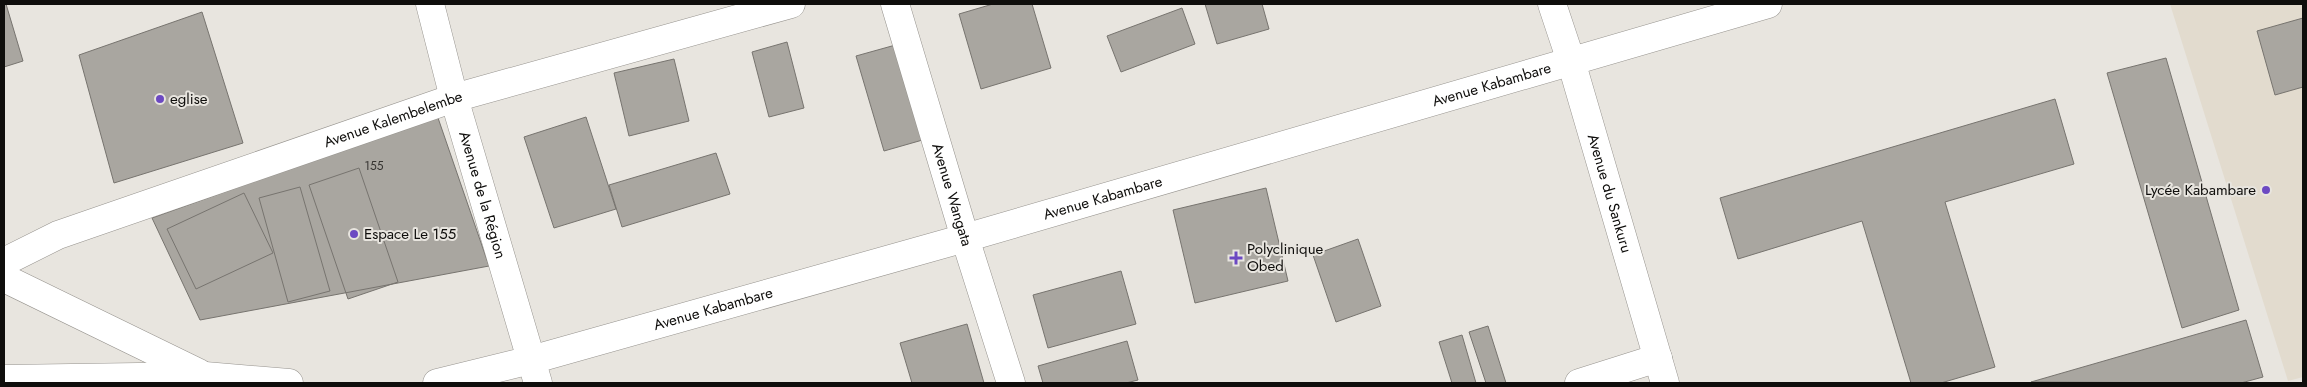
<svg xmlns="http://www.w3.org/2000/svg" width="2307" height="387" viewBox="0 0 2307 387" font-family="Jost,sans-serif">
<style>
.built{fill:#e2dbce}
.building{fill:#a9a6a0;stroke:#77746f}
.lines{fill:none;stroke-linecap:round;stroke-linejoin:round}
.street-casing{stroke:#96938e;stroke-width:29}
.secondary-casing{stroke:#96938e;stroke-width:29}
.street{stroke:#fff;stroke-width:28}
.secondary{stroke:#fff;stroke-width:28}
.poi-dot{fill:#6c49c2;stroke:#e8e5df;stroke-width:2}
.labels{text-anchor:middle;stroke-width:4;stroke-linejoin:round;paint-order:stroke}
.number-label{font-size:12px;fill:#363431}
.street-label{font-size:15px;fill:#0f0e0c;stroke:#e8e5df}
.poi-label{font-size:15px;fill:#0f0e0c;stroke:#e8e5df;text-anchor:start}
</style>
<rect width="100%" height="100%" fill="#e8e5df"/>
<path class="built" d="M2170 4H2303V377L2288 381Z"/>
<path class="building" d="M4 4H6L23 61 4 67Z
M993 4H1032L1051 68 981 89 959 14Z
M1205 4H1262L1269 29 1217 44Z
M1182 8 1195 44 1121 72 1107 36Z
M202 12 243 143 114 183 79 55Z
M2303 18V87L2275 95 2257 31Z
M787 42 804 108 769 117 752 52Z
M899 44 926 139 884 151 856 56Z
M2166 58 2239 310 2182 328 2107 73Z
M674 59 689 121 629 136 614 73Z
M2055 99 2074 164 1945 202 1995 367 1941 383H1911L1862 221 1738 259 1720 198Z
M437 115 489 266 200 320 152 218Z
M586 117 616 209 554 228 524 137Z
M716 153 730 194 622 227 609 185Z
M359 168 398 282 348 299 309 185Z
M300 187 330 291 288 302 259 198Z
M1266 188 1288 281 1195 303 1173 210Z
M244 193 273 253 196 289 167 229Z
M1358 239 1381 306 1336 322 1313 255Z
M1121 271 1136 324 1048 348 1033 295Z
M2246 320 2263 377 2241 383 2031 382Z
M967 324 984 383H912L900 343Z
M1488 326 1506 383H1486L1469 332Z
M1462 335 1476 383H1452L1439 342Z
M1127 341 1138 380 1126 383H1043L1038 366Z"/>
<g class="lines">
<defs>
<g id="street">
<path id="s1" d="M430 4 454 98 538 383"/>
<path id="s2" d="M1552 4 1571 61 1665 383"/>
<path id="s3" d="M4 262 58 235 454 98 791 4"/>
<path d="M1579 383 1658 358"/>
</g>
<g id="secondary">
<path id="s4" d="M895 4 965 238 1011 383"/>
<path d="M4 278 199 373"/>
<path d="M4 379 205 376 289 383"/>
<path id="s5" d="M437 383 531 360 965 238 1768 4"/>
</g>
</defs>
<use href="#street" class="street-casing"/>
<use href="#secondary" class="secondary-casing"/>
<use href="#street" class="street"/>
<use href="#secondary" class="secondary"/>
</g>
<g class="poi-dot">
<circle cx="160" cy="99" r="5"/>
<circle cx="2266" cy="190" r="5"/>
<circle cx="354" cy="234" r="5"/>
<path d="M1233.5 250.5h5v5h5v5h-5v5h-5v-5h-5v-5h5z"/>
</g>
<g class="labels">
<g class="number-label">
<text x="374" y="170">155</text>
</g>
<g class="street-label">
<text dy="5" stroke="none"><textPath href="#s5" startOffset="1096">Avenue Kabambare</textPath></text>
<text dy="5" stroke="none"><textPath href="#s3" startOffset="415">Avenue Kalembelembe</textPath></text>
<text dy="5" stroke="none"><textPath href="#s2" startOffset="198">Avenue du Sankuru</textPath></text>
<text dy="5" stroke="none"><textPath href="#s1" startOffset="198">Avenue de la Région</textPath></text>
<text dy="5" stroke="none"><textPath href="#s4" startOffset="199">Avenue Wangata</textPath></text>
<text dy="5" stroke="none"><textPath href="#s5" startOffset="691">Avenue Kabambare</textPath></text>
<text dy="5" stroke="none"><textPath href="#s5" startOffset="286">Avenue Kabambare</textPath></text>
</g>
<g class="poi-label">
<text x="170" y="104">eglise</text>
<text x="2256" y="195" text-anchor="end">Lycée Kabambare</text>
<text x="364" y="239">Espace Le 155</text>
<text x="1247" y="254">Polyclinique<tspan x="1247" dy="17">Obed</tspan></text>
</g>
</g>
<rect width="2307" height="387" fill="none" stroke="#0f0e0c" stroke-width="10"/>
</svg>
